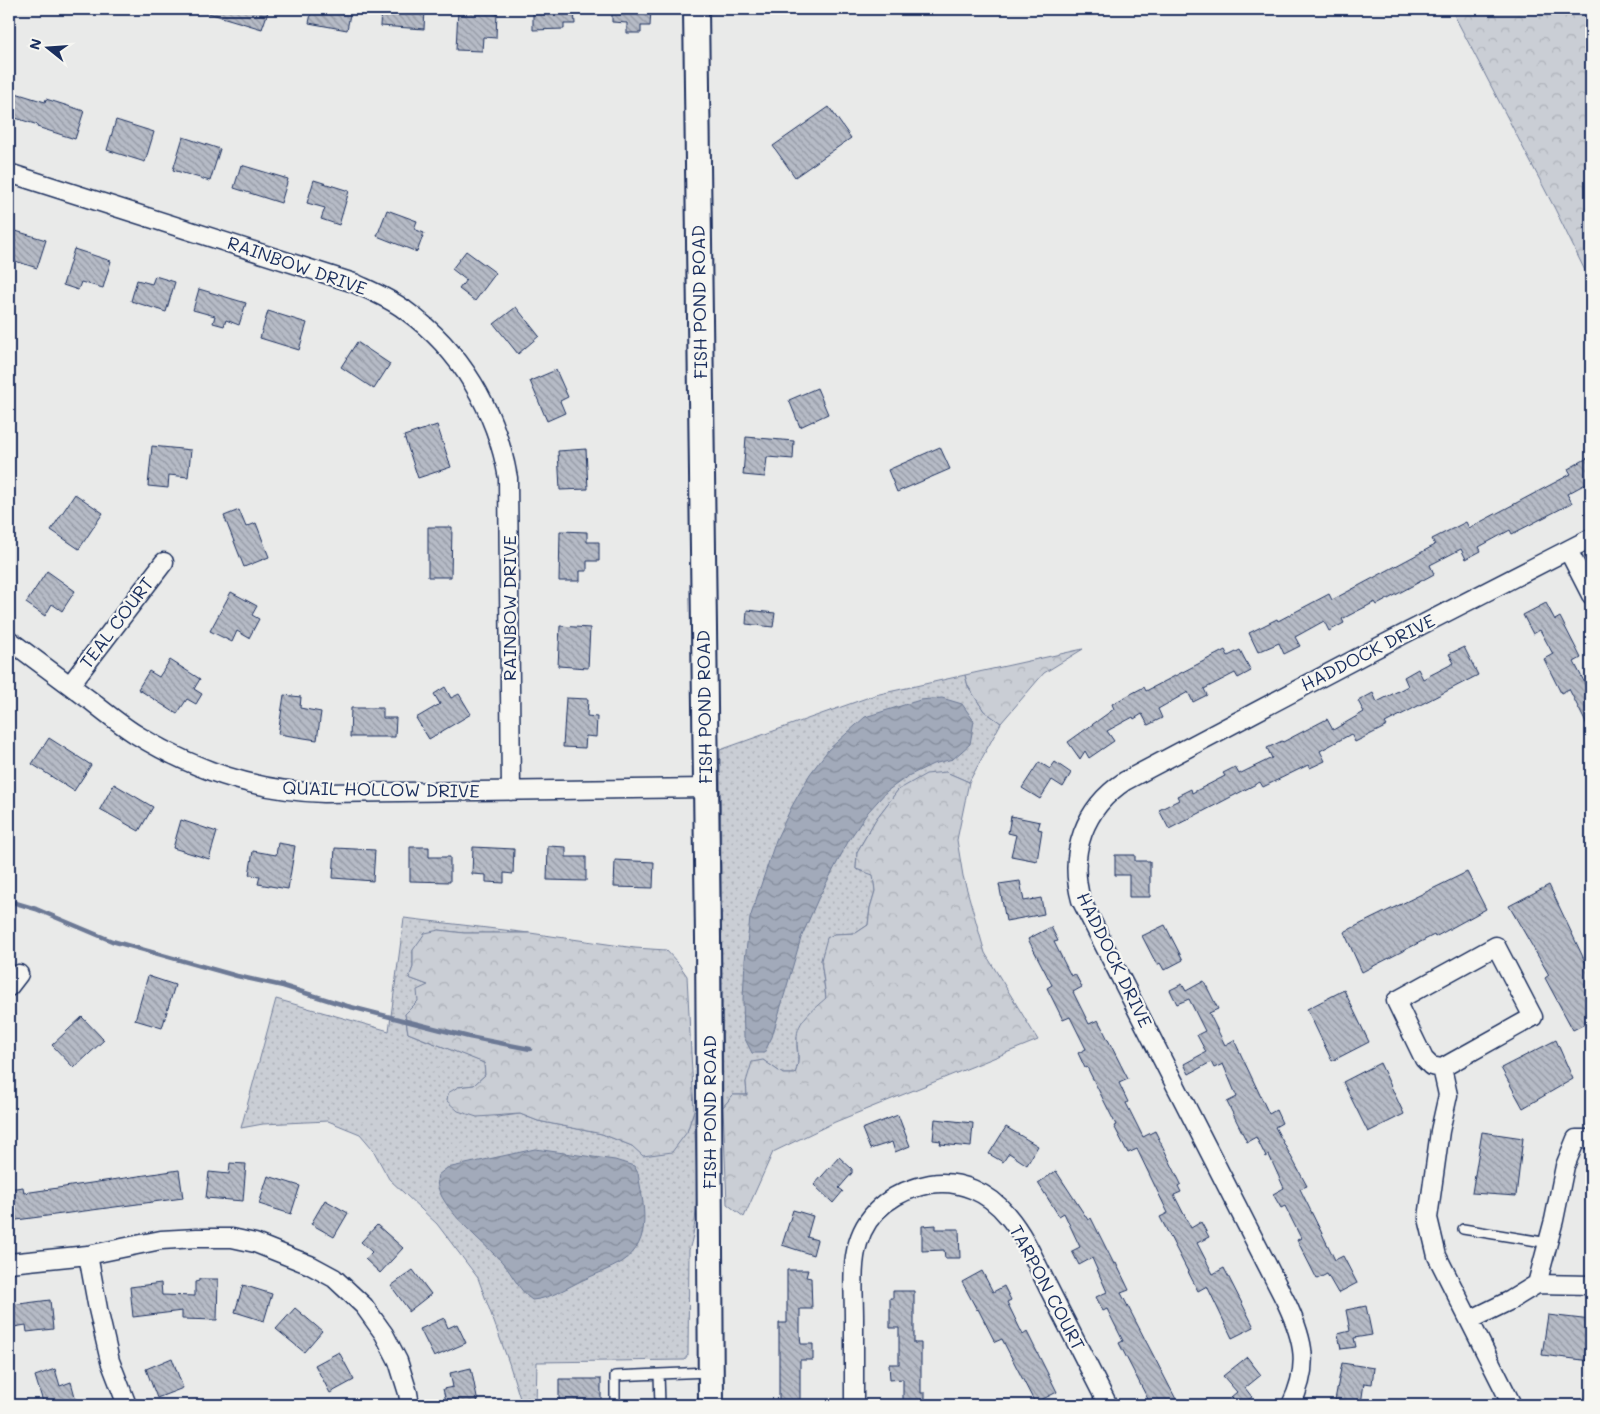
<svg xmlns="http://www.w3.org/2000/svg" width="1600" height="1414" viewBox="0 0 1600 1414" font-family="Mali,sans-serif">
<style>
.grass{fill:url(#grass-dots);stroke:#727e9a}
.forest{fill:url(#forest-crowns);stroke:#727e9a}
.water{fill:url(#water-waves);stroke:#6c7995}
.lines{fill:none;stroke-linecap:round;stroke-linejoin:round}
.stream{stroke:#6c7995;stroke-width:4.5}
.building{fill:url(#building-back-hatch);stroke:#1b2f5e}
.lane-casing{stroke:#1b2f5e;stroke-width:12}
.street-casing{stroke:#1b2f5e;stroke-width:21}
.secondary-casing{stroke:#1b2f5e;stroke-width:28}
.lane{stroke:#f6f6f2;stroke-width:9}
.street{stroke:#f6f6f2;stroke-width:18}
.secondary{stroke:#f6f6f2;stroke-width:24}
.labels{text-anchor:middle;stroke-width:4.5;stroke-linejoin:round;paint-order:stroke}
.street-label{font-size:18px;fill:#1b2f5e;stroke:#f6f6f2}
</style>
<defs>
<pattern id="grass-dots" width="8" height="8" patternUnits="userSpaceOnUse" patternTransform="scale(1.25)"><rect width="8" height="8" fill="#caced5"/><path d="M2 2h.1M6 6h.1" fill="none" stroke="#adb1b9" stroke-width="1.8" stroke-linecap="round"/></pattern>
<pattern id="forest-crowns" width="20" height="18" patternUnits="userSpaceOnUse" patternTransform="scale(1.25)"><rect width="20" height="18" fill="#caced5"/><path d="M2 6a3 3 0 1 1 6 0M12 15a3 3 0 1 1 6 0" fill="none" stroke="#adb1b9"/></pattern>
<pattern id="water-waves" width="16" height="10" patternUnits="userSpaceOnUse" patternTransform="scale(1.25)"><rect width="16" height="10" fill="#a2aaba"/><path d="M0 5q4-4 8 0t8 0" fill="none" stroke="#838b9a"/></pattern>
<pattern id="building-back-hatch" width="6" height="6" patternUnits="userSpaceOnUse" patternTransform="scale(1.25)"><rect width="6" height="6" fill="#b6bbc6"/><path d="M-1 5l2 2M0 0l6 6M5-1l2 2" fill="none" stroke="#9398a4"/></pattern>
</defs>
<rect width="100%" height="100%" fill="#e9eae9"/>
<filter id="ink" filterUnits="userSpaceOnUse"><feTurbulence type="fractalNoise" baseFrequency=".02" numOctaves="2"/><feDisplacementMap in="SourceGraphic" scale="10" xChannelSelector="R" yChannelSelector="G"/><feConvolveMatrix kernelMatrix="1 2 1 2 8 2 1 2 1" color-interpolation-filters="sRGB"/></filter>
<g filter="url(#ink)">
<path class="grass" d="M965 675 968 686 984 711 1001 723 969 782 946 772 898 790 876 819 857 852 856 869 873 874 875 891 870 908 868 925 856 933 834 934 821 960 826 999C818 1005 797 1029 797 1039 796 1056 801 1057 795 1074H783L763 1060 746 1082 747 1095H733L723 1107 720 750 875 695Z
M404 918 529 933H464L439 930 413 950V967L409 978 428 985 418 1001 405 1014 408 1033C433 1044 459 1052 484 1063L485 1075 474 1085 458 1087 497 1117 520 1114 538 1121 602 1134 632 1146 687 1132 694 1110C695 1151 702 1212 689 1250L688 1355 684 1360 537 1362 536 1405H522L509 1363 478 1278 437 1224 389 1179 372 1148 360 1134 328 1121 263 1124 241 1128 276 999 389 1031Z"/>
<path class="forest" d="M1451 9H1591V283L1555 209Z
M1083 649 1044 673 1001 723 984 711 968 686 965 675Z
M946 772 969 782 957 840 963 876 985 953 1038 1040 835 1122 773 1152 744 1217 727 1204 723 1107 733 1095H747L746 1082 752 1062 763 1060 783 1074H795C801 1057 797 1055 797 1039 796 1021 814 1009 826 998L821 960 827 938 834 934 856 933 868 925 870 908 875 891 873 875 856 869 857 852 876 819 898 790 926 774Z
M439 930 464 933H530L635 948 666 950 678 963 687 976 694 1110 687 1132 672 1152 643 1156 632 1146 602 1134 538 1121 520 1114 477 1117 458 1111 447 1101 448 1093 458 1087 474 1085 485 1075 484 1063 408 1033 405 1014 418 1001 417 990 428 985 409 978 413 967V950L425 933Z"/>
<path class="water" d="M942 698 962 704 974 721 970 744 953 759 933 764 908 776 887 791 868 812 849 840 818 899 801 938 772 1037 764 1053H752L744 1037 743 999 745 960 750 918 776 840 791 808 810 774 828 750 865 717 920 700Z
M535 1149 615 1160 634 1166 638 1173C643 1204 654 1241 622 1262 610 1269 596 1274 583 1280 568 1287 550 1299 532 1300 521 1293 512 1274 503 1263 487 1245 429 1201 438 1175L447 1168Z"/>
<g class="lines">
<path class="stream" d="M9 901 36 909 112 941 237 976 283 986 347 1006 469 1037 530 1049"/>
</g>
<path class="building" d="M205 9H269L262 29 205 12Z
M312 9H351L347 30 309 23Z
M381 9H425L424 29 380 26Z
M458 9H477L476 11 497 12 496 38 483 37 482 51 456 50Z
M533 9H574L575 24H564V29L533 30Z
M612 9H651L650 26H641V33H627V23L612 22Z
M9 91 45 102 46 99 84 111 75 139 37 127 38 125 9 116Z
M829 107 851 138 795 177 773 146Z
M116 120 154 132 145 162 107 150Z
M183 137 220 149 210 181 173 170Z
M241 165 288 179 281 203 234 188Z
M314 180 349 191 339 225 321 219 325 208 307 203Z
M387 210 417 221 414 229 424 233 417 252 377 236Z
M9 229 46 240 37 268 9 259Z
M74 249 111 261 103 288 81 282 78 290 63 285Z
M466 251 496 273 475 301 459 289 466 280 452 269Z
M155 276 175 282 166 312 131 301 137 280 152 284Z
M199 289 246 303 239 325 226 320 224 326 213 323 215 316 193 310Z
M516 307 539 336 518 354 494 324Z
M268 311 307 323 299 350 260 338Z
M357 342 390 364 374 389 341 367Z
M556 370 568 397 560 401 565 413 547 421 530 381Z
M817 388 828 414 800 427 789 400Z
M437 425 451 467 418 478 404 436Z
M746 437 794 441 793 459 767 457 765 477 743 475Z
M152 446 191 450 188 477 169 475 168 488 148 486Z
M940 447 950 469 897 492 888 470Z
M586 449 588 489 560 490 558 451Z
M1591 456V481L1567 494 1572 503 1512 534 1510 530 1479 547 1481 551 1466 559 1461 549 1430 565 1434 574 1377 605 1375 602 1342 619 1344 623 1329 631 1324 621 1295 637 1300 646 1284 654 1279 643 1258 652 1249 633 1277 619 1278 621 1329 594 1332 600 1435 545 1432 539 1466 522 1469 528 1571 474 1568 469Z
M75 494 103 513 79 549 51 530Z
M239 510 246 527 256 523 269 557 244 567 224 516Z
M428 527H452L451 577H428Z
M560 531 587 532V542H599V561H587V571H580V581H559Z
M47 571 75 591 62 611 52 604 45 616 26 603Z
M231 592 257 606 252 615 259 619 249 638 237 631 232 642 210 631Z
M1546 603 1555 620 1560 617 1581 658 1574 662 1591 695V733L1569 689 1561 693 1544 659 1553 654 1540 630 1533 634 1523 615Z
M747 610 775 613 773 627 746 624Z
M560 626 590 628 588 668 558 666Z
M1464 647 1478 675 1385 723 1387 726 1355 742 1351 734 1320 751 1325 761 1310 768 1308 765 1263 787 1260 782 1169 829 1159 810 1179 800 1177 796 1191 789 1192 793 1225 776 1223 773 1235 767 1239 774 1272 758 1267 748 1282 741 1283 742 1327 719 1333 730 1364 712 1358 701 1373 693 1377 702 1408 686 1404 677 1418 669 1423 679 1454 663 1449 654Z
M1225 650 1228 656 1240 650 1251 671 1238 678 1235 673 1204 689 1207 695 1193 702 1188 692 1158 709 1162 718 1148 725 1142 714 1134 719 1133 717 1107 731 1114 741 1089 758 1085 751 1080 759 1068 742 1114 709 1112 704 1144 687 1146 691Z
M170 660 200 679 194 689 202 694 196 704 187 699 177 714 138 689 149 671 159 677Z
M445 687 451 698 459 694 471 714 429 739 416 718 440 704 434 694Z
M284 695 301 697 300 708 321 712 317 740 278 734Z
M566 698 588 699 587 716 597 717 596 737 586 736 585 748 563 747Z
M351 708H383V718H396L395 737H350Z
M49 738 91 765 74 791 32 764Z
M1039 762 1050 769 1055 762 1071 773 1063 787 1052 780 1040 799 1022 788Z
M114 784 153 807 139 831 100 809Z
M1011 816 1040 822 1038 829 1042 830 1037 861 1011 856 1016 835 1008 833Z
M181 820 217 832 209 859 173 848Z
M278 843 295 846 288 889 258 884 260 876 249 875 253 851 276 855Z
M548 846 566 847V857H586V881L547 880Z
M410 847H429V857H450V882L410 881Z
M473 847 514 849 513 874 504 873V883L486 882V875L472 874Z
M335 848 375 850 373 881 333 878Z
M1115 855H1135V861H1150V897H1129V875H1115Z
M615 860 654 862 653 888 614 887Z
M1467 872 1486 909 1435 937 1434 935 1362 972 1344 932Z
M1020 881 1024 901 1041 898 1044 914 1006 921 999 884Z
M1549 885 1591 974V1021L1573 1030 1545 978 1549 975 1509 906Z
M1165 925 1183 960 1164 970 1160 963 1157 965 1142 936Z
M1051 927 1058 941 1054 942 1071 976 1075 974 1082 987 1073 992 1089 1024 1098 1020 1128 1079 1119 1083 1128 1102 1126 1103 1143 1137 1155 1131 1181 1184 1178 1186 1181 1192 1174 1195 1191 1228 1201 1222 1209 1237 1197 1243 1213 1274 1224 1268 1254 1327 1232 1338 1207 1286 1198 1291 1160 1217 1168 1213 1137 1149 1128 1153 1114 1126 1116 1125 1087 1067 1085 1068 1078 1053 1086 1049 1070 1017 1063 1020 1047 988 1052 985 1028 939Z
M148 976 175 985 162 1028 135 1020Z
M1204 981 1218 1009 1209 1013 1225 1045 1234 1040 1269 1114 1276 1110 1282 1123 1275 1127 1307 1186 1300 1189 1335 1260 1343 1256 1357 1283 1338 1293 1327 1274 1317 1279 1297 1240 1301 1238 1285 1206 1281 1208 1273 1194 1284 1188 1269 1155 1266 1157 1256 1137 1247 1142 1227 1102 1237 1097 1223 1064 1214 1068 1211 1062 1189 1074 1184 1064 1206 1052 1197 1035 1205 1031 1189 999 1177 1004 1170 990 1182 984 1186 991Z
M1344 990 1369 1042 1332 1061 1307 1009Z
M82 1017 104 1040 74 1068 52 1045Z
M1556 1040 1573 1079 1523 1108 1501 1068Z
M1380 1063 1404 1114 1368 1132 1343 1082Z
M898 1115 910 1146 895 1152 892 1142 870 1149 862 1129Z
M935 1119 973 1123 971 1147 940 1144 941 1141 933 1140Z
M1006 1127 1038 1146 1027 1165 1009 1153 1003 1162 989 1154Z
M1482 1132 1523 1138 1516 1196 1472 1193Z
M839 1157 852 1169V1173L839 1188 843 1191 833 1203 814 1185Z
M230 1163 246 1164 243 1201 206 1198 209 1172 229 1174Z
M179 1170 183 1198 9 1221V1189L23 1187 24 1193Z
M1056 1171 1088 1220 1091 1218 1114 1264 1116 1263 1129 1290 1121 1293 1179 1405H1151L1119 1343 1123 1341 1107 1309 1103 1311 1096 1297 1107 1292 1092 1258 1079 1265 1072 1251 1080 1247 1064 1213 1059 1216 1038 1183Z
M268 1176 300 1186 291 1214 259 1204Z
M325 1200 348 1213 334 1237 311 1224Z
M793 1210 813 1216 807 1237 817 1240 813 1255 782 1245Z
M377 1225 403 1248 380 1273 365 1259 372 1252 361 1242Z
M936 1225V1229H959L960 1258H945L944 1250 922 1251V1226Z
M413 1270 431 1294 408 1312V1309L391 1286Z
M787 1270H808L806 1277 811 1278 812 1309H800V1335L801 1344H813V1360H800V1404H779V1323H787Z
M982 1271 993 1292 1004 1286 1011 1300 1007 1302 1023 1335 1027 1332 1057 1392 1035 1403 1002 1339 995 1342 978 1309 977 1310 962 1282Z
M199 1279H218L217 1320 182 1319V1311L133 1317 130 1287 161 1283 162 1295 195 1296V1282L199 1281Z
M243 1285 272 1294 264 1321 235 1312Z
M893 1291H914V1343H921V1393H925V1405H903V1379L890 1380 889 1364H899V1328H890V1298H893Z
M50 1300 53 1329 27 1332 26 1325 14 1327 11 1305Z
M1366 1306 1372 1335 1354 1338 1356 1347 1341 1349 1338 1334 1350 1331 1346 1310Z
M295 1308 322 1331 304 1352 276 1329Z
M1548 1315 1591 1320V1361L1542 1355Z
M444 1318 448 1328 457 1324 466 1343 434 1357 420 1329Z
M339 1352 354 1380 330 1393 315 1365Z
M1247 1357 1261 1375 1245 1388 1252 1397 1242 1405H1238L1231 1397 1237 1392 1223 1376Z
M172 1358 183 1388 157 1398 146 1369Z
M1342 1363 1374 1368 1372 1384 1364 1383 1361 1404 1335 1400Z
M471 1368 478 1403 467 1405H447L443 1389 453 1387 450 1373Z
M55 1369 60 1386 71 1382 76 1400 59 1405H44L35 1376Z
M559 1379H601V1405H559Z"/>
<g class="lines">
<defs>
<path id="lane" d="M1463 1229 1549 1243
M659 1374 709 1372
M615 1405V1376L659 1374 660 1405"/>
<path id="street" d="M9 173 354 283C371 291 389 298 405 310 461 350 496 410 508 478L511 791
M1568 550 1591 595
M9 640C36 660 64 681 91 701 106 713 121 725 137 735 194 770 257 791 324 793L706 788
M70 685 164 562
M1496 946 1533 1017 1442 1068 1431 1066 1424 1059 1396 1001Z
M9 987 19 974
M1442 1068 1448 1095 1440 1131 1428 1218 1437 1256 1512 1405
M1591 1139H1576L1565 1166 1554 1220 1537 1284 1591 1285
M88 1255 98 1309 110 1361 127 1405
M9 1263 88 1255 161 1240 197 1238H232L255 1243 310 1265 334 1278 364 1306 384 1334 398 1361 408 1393 410 1405
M1470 1320 1511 1300 1537 1284
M854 1405C854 1376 854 1347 854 1318 854 1294 851 1266 858 1243 868 1209 897 1190 930 1184 960 1179 989 1193 1007 1215 1025 1236 1036 1263 1048 1287 1068 1326 1088 1366 1108 1405
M1291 1405C1310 1366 1304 1341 1287 1304L1081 900C1068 853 1084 808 1125 781L1367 653 1591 538"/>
<path id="secondary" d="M696 9 708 938 711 1405"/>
</defs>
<use href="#lane" class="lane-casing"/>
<use href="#street" class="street-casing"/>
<use href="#secondary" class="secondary-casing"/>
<use href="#lane" class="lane"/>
<use href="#street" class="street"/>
<use href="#secondary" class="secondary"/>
</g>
</g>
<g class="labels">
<g class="street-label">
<text transform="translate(297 266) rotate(19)" y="6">RAINBOW DRIVE</text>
<text transform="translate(700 302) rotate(-91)" y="6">FISH POND ROAD</text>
<text transform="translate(510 608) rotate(-90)" y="6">RAINBOW DRIVE</text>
<text transform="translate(117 623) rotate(-53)" y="6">TEAL COURT</text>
<text transform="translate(1368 653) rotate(-27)" y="6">HADDOCK DRIVE</text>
<text transform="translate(705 707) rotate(-91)" y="6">FISH POND ROAD</text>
<text transform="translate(381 790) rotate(1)" y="6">QUAIL HOLLOW DRIVE</text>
<text transform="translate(1114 960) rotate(64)" y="6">HADDOCK DRIVE</text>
<text transform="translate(710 1112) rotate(-90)" y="6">FISH POND ROAD</text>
<text transform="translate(1047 1288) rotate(62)" y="6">TARPON COURT</text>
</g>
</g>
<rect width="1600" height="1414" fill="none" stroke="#f6f6f2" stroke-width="30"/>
<rect x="15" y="15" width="1570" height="1384" fill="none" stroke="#1b2f5e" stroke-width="2" filter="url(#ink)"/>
<g transform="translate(48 48) rotate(287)" stroke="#f6f6f2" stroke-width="4" paint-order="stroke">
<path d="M0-4L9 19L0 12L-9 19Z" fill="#1b2f5e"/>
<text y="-8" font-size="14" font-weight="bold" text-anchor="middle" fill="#1b2f5e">N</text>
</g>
</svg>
